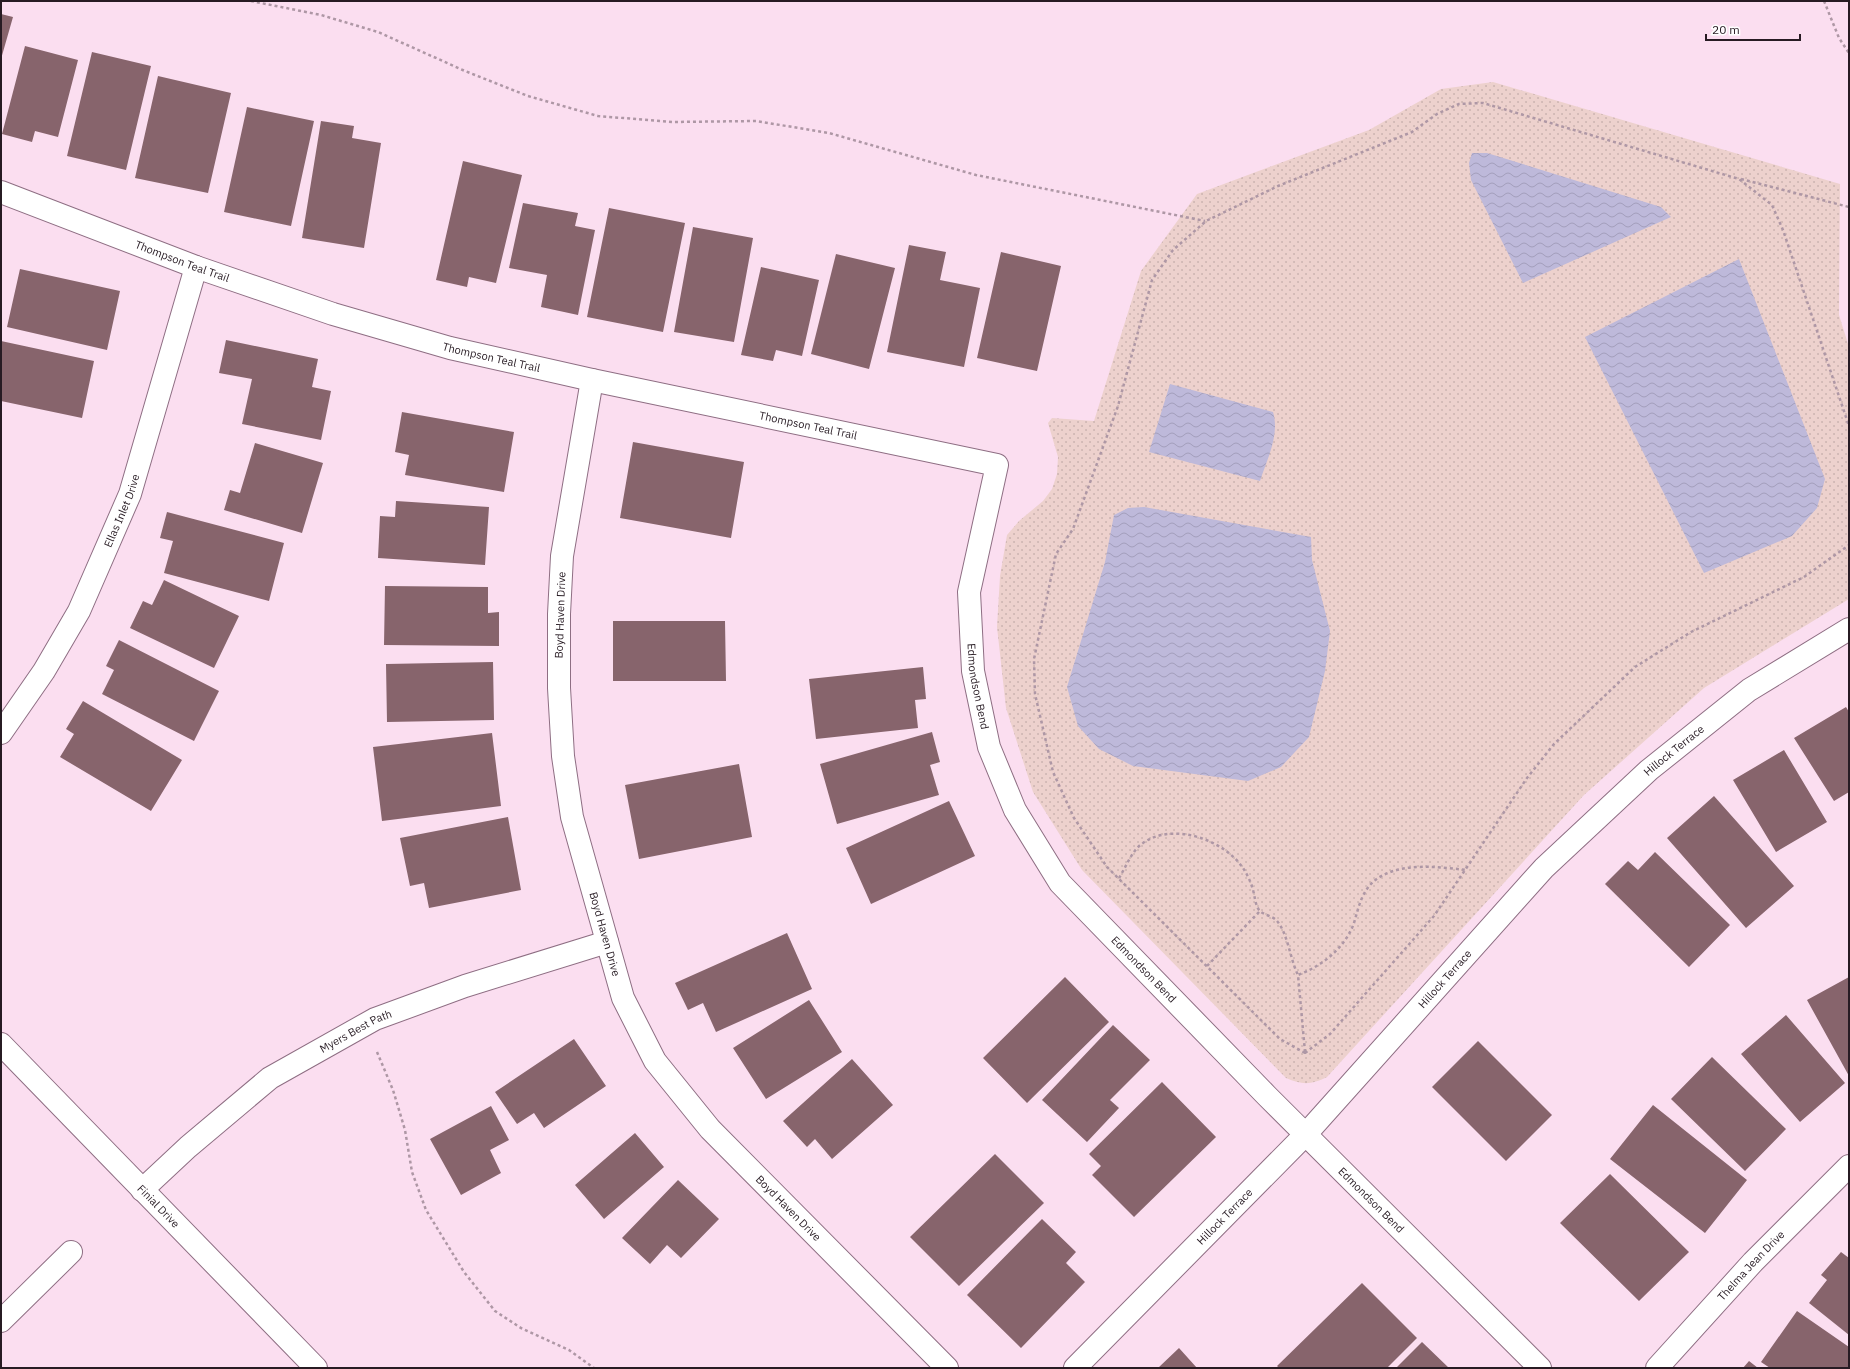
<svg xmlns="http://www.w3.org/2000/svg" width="1850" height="1369" viewBox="0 0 1850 1369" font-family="'IBM Plex Sans',sans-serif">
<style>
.grass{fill:url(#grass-dots)}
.water{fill:url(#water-waves)}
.building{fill:#87646c}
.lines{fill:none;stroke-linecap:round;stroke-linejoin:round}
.minor-casing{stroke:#8e6e83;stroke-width:24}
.path{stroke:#ae97a5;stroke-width:2.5;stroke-dasharray:3 3;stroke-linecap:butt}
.minor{stroke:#fff;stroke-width:22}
.labels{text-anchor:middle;stroke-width:3;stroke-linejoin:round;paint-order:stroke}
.street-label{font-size:11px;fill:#271b23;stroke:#fff}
</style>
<defs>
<pattern id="grass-dots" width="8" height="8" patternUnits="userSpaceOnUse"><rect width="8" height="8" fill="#edd1cd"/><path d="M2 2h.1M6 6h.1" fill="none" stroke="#cbb3b0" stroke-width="1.8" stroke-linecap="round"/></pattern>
<pattern id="water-waves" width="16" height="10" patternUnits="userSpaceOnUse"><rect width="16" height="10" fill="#beb9da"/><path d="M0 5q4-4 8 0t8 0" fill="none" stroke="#a39ebb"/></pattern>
</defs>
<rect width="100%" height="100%" fill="#fbdef0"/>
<path class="grass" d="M1493 82 1840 184 1839 315 1849 347V599L1704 688 1584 795 1327 1077C1311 1085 1302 1085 1286 1078L1082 870 1033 792 1006 708 997 627 1000 576 1007 535 1019 521 1043 501 1052 489 1057 474 1058 457 1048 423 1052 418 1094 421 1141 271 1197 194 1369 130 1441 89Z"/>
<path class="water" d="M1472 153H1487L1661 207 1671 217 1523 283 1471 180 1469 163Z
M1739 259 1825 479 1817 508 1792 536 1704 573 1585 337Z
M1170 384 1273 412C1280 435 1267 459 1260 481L1149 452Z
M1144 507 1311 537 1312 560 1330 631 1325 671 1309 737 1281 767 1248 781 1133 766 1099 749 1078 726 1067 687 1105 562 1114 515 1128 508Z"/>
<path class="building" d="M1 14 13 17 1 59Z
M25 46 78 60 58 137 35 131 32 142 2 134Z
M92 52 151 66 126 170 67 156Z
M158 76 231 93 208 193 135 178Z
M247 107 314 121 291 226 224 212Z
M321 121 354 126 352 138 381 143 364 248 302 238Z
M463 161 522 175 496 283 469 277 467 287 436 280Z
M523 203 578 213 575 226 595 230 578 315 541 307 547 275 509 268Z
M609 208 685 223 663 332 587 317Z
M693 227 753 238 734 342 674 332Z
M909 245 946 252 940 280 980 288 964 367 887 352Z
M1001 252 1061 266 1037 371 977 358Z
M836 254 895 268 869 369 811 354Z
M761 267 819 280 802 356 776 350 773 361 741 355Z
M20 269 120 291 107 350 7 327Z
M226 340 318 359 312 387 331 391 321 440 242 424 252 379 219 373Z
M1 341 94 361 82 418 1 401Z
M402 412 514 432 504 492 405 475 409 455 395 452Z
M633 442 744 462 731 538 620 518Z
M255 443 323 463 302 533 224 510 230 490 240 493Z
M396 501 489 507 485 565 378 558 380 516 395 517Z
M167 512 284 543 269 601 164 573 173 541 160 538Z
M164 580 239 616 214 668 130 628 143 601 152 605Z
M385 586 488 587V613L499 612V646L384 645Z
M613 621H725L726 681H613Z
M119 640 219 691 194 741 102 694 114 670 106 666Z
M493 662 494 720 387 722 386 664Z
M923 667 926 699 915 700 918 728 816 739 809 679Z
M83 701 182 760 151 811 60 757 74 734 66 729Z
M1846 707 1849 712V792L1834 801 1794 738Z
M932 732 940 762 930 765 939 795 837 824 820 764Z
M492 733 501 806 382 821 373 747Z
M1784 750 1827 822 1776 852 1733 780Z
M739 764 752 837 639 859 625 785Z
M1714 796 1794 886 1746 928 1667 838Z
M949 801 975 856 871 904 846 848Z
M508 817 521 890 429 908 424 883 410 886 400 838Z
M1655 852 1730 925 1689 967 1605 884 1628 861 1638 870Z
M787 933 812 989 716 1032 703 1003 688 1010 675 983Z
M1065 977 1109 1022 1027 1103 983 1058Z
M1849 977V1076L1807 1000Z
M809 1000 842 1052 766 1099 733 1048Z
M1786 1015 1845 1083 1800 1122 1741 1054Z
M1113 1025 1150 1060 1110 1100 1119 1108 1087 1142 1042 1100Z
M574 1039 606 1086 544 1128 534 1113 517 1124 495 1092Z
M1478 1041 1552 1115 1506 1161 1432 1087Z
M1712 1057 1786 1129 1745 1171 1671 1099Z
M852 1059 893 1105 832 1159 815 1139 807 1147 783 1121Z
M1162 1082 1216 1137 1134 1217 1092 1175 1101 1166 1089 1154Z
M1653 1105 1747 1180 1705 1233 1610 1159Z
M491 1106 509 1140 490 1150 501 1173 461 1195 430 1139Z
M635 1133 664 1167 604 1219 575 1185Z
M995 1154 1044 1203 959 1286 910 1237Z
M1610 1174 1689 1252 1639 1301 1560 1223Z
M678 1180 719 1219 681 1258 667 1245 650 1264 622 1238Z
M1042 1219 1076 1252 1066 1263 1085 1282 1021 1348 967 1295Z
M1841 1252 1849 1258V1335L1809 1303 1827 1280 1821 1275Z
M1362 1283 1417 1338 1387 1368H1279L1277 1366Z
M1797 1311 1849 1347V1368H1770L1761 1362Z
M1422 1342 1449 1368H1396Z
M1179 1348 1197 1368H1158Z
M1749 1361 1758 1368H1743Z"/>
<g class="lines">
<defs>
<g id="minor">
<path id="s1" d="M1 192 196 267 333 314 450 348 592 380 997 465 969 592 973 671 989 747 1015 810 1060 883 1267 1096 1540 1368"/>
<path id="s2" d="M592 380 562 556 559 614V688L563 756 572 817 623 998 655 1061 710 1129 947 1368"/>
<path id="s3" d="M1 733 44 671 79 611 130 494 196 267"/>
<path id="s4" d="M1 1044 316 1368"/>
<path id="s5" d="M142 1190 188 1147 270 1078 375 1019 465 986 607 942"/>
<path d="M1 1321 71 1252"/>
<path id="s6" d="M1075 1368 1306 1134 1544 868 1649 770 1749 690 1849 629"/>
<path id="s7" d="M1657 1368 1753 1262 1849 1166"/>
</g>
</defs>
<use href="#minor" class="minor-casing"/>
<path class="path" d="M251 1 321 15 378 32 465 71 528 96 598 116 672 122 756 121 829 133 976 175 1205 221
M1824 1 1839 38 1849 53
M1741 179 1849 207
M1119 878C1126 867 1132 850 1143 843 1173 822 1223 839 1243 868 1247 874 1251 882 1253 890 1255 897 1255 904 1259 910 1263 915 1273 916 1277 921 1288 934 1290 959 1298 975
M1207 966 1260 911
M377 1052 393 1090 405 1130 412 1172 426 1210 464 1272 495 1311 521 1328 569 1350 594 1368
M1305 1052 1298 975C1322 966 1345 948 1354 923 1359 906 1362 889 1378 878 1403 862 1438 867 1467 870
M1305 1053 1280 1039 1107 867 1074 818 1053 772 1035 694 1034 659 1056 554 1073 529 1118 406 1152 280 1173 250 1206 221 1278 186 1412 132 1437 114 1459 104 1483 103 1739 179 1772 205 1783 230 1849 426
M1305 1053 1330 1034 1434 916 1527 778 1554 744 1635 667 1691 632 1804 577 1849 545"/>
<use href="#minor" class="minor"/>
</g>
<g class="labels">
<g class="street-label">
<text dy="4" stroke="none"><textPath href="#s1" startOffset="194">Thompson Teal Trail</textPath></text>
<text dy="4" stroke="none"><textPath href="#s1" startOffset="518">Thompson Teal Trail</textPath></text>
<text dy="4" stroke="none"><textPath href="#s1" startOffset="842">Thompson Teal Trail</textPath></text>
<text dy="4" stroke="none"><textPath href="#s3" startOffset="254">Ellas Inlet Drive</textPath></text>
<text transform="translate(560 615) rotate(-88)" y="4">Boyd Haven Drive</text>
<text dy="4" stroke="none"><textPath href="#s1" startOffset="1260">Edmondson Bend</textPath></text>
<text dy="4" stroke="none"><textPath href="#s6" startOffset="861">Hillock Terrace</textPath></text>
<text dy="4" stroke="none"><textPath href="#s2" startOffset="562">Boyd Haven Drive</textPath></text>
<text dy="4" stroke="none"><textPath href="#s1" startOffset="1596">Edmondson Bend</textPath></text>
<text dy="4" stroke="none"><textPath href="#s6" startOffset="537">Hillock Terrace</textPath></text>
<text dy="4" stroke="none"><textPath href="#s5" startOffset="268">Myers Best Path</textPath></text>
<text dy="4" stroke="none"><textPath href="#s1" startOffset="1920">Edmondson Bend</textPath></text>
<text dy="4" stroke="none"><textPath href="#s4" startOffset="226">Finial Drive</textPath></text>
<text dy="4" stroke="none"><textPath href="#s2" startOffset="898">Boyd Haven Drive</textPath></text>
<text dy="4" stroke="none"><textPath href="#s6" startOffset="213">Hillock Terrace</textPath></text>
<text dy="4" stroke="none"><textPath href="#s7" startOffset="139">Thelma Jean Drive</textPath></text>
</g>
</g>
<rect width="1850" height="1369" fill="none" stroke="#271b23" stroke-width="4"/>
<path d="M1706 34v6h94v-6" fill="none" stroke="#271b23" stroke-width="2"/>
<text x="1712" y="34" font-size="12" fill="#271b23" stroke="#ffffff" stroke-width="3" paint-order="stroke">20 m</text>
</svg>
